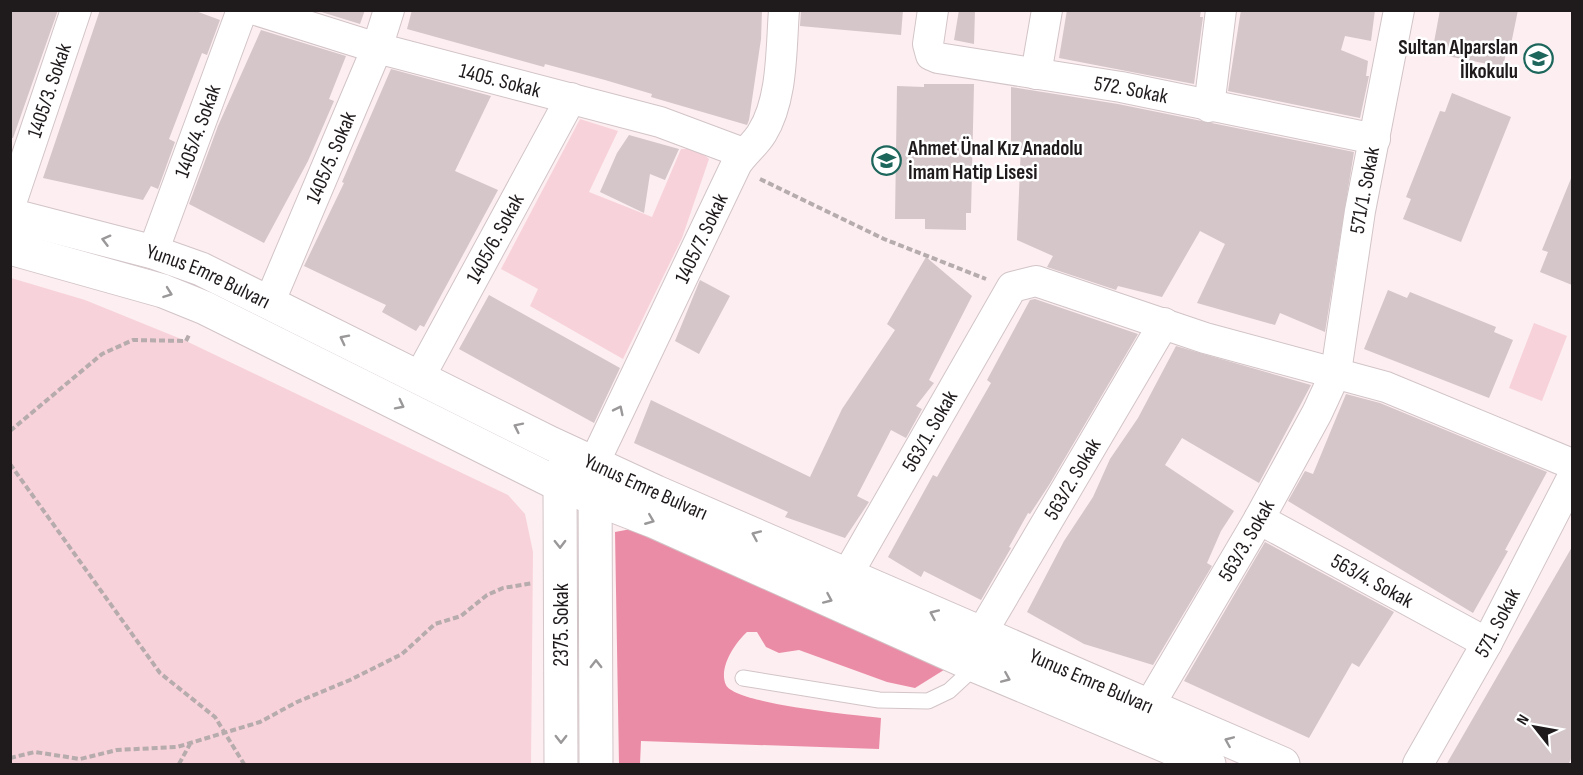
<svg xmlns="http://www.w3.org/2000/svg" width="1583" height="775" viewBox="0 0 1583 775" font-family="'Sofia Sans Condensed',sans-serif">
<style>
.green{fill:#f8d2da}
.forest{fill:#eb8ca6}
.building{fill:#d4c6c9}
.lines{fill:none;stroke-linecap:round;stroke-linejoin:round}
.service-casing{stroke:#d2c4c7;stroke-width:17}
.minor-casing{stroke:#d2c4c7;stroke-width:32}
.primary-casing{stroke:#d2c4c7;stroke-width:35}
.path{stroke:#b6abad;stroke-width:4;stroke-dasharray:6 3;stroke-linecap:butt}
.service{stroke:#fff;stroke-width:15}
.minor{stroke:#fff;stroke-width:30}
.primary{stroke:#fff;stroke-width:33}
.oneway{stroke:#9a9898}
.labels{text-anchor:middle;stroke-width:5;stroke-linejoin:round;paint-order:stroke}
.poi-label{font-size:21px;font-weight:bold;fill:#1f1a1b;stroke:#fff;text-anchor:end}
.street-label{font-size:21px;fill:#1f1a1b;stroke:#fff}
</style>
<rect width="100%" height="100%" fill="#fceef1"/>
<path class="green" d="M580 119 618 131 589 192 652 217 681 149H697L709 159 682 238 623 359 530 306 538 289 501 269Z
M11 278 85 300 186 341 508 495 525 514 533 552 531 764H11Z
M1534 323 1567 336 1542 401 1509 388Z"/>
<path class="forest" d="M631 529 947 668 915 688 887 682 799 650 779 653 766 647 757 632H747C735 643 718 668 726 685 735 704 856 715 881 718L879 749 641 741 640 764H619L615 532Z"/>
<path class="building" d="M10 10H58L13 138H10Z
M100 10H193L220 20 207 55 202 53 169 139 175 142 158 189 151 186 143 200 43 178Z
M315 10H365L360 24Z
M412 10H762L761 39 749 120 747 125 651 97 652 94 605 80 545 64 544 67 407 29Z
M801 10H903L901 35 800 26Z
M959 10H975L974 44 954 40Z
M1067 10H1201L1200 17H1203L1194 84 1059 58Z
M1241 10H1375L1371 41 1345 36 1341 50 1368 61 1366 76H1369L1360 118 1228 91Z
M1440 10H1518L1509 54 1506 53 1503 67 1432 53Z
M261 30 346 56 329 99 334 101 308 161 264 243 189 204 218 126Z
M391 69 491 96 455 171 498 190 424 327 420 325 416 331 382 312 386 305 304 266 344 183 342 182Z
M924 84H974L971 213H966V230L925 229V219H895L897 86 924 87Z
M1011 87 1118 104 1354 152 1325 332 1280 313 1275 325 1197 303 1225 244 1200 231 1162 297 1118 286 1116 290 1047 267 1053 256 1017 240 1021 145 1011 143Z
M1452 93 1511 117 1461 242 1403 219 1411 199 1406 197 1440 111 1445 112Z
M629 135 679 149 665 180 650 174 644 213 600 192 617 153Z
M1572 176V285L1540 272 1548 252 1542 250Z
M926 257 972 296 929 380 934 383 916 406 922 409 906 438 891 430 857 496 869 502 845 538 785 517 788 512 634 443 651 400 810 477 842 409 895 330 887 324Z
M700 280 730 296 699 354 675 341Z
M1388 290 1407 298 1410 292 1496 327 1494 332 1513 340 1489 398 1364 349Z
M489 295 620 368 594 423 459 349Z
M1035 299 1138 334 1049 485 1030 514 1028 513 1009 547 1011 548 981 600 924 571 921 577 888 557 933 475 937 477 991 383 987 380 1030 300Z
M1176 346 1311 385 1259 483 1182 438 1165 465 1234 511 1221 531 1207 563 1212 566 1153 665 1084 644 1027 612 1064 541 1093 497 1110 459 1138 418Z
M1346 394 1380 403 1547 472 1505 550 1508 551 1473 613 1288 501 1305 471 1313 474Z
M1265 542 1394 612 1359 667 1352 663 1309 738 1184 681Z
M1572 547V757L1568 765H1446Z"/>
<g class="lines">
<defs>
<path id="service" d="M743 678 879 700 928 701 949 691 976 666"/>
<g id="minor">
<path id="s1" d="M256 10 377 48 660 122 743 153"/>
<path id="s2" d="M933 10 928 44 931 55 938 58 1121 87 1375 139"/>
<path d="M1036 74 1047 10"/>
<path d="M1209 107 1221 10"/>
<path id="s3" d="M10 206 76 10"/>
<path id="s4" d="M153 252 242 10"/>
<path id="s5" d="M270 301 377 48 389 10"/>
<path id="s6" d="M419 378 571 98"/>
<path id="s7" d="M594 463 736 165C743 153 755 145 762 133 783 99 781 49 784 10"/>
<path id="s8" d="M1259 519 1487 643"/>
<path id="s9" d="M847 575 1012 287 1036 281 1205 338 1386 387 1572 464"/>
<path id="s10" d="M981 634 1164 323"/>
<path id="s11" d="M1149 706 1259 519 1317 413 1336 372 1360 211 1399 10"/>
<path id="s12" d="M1418 764 1487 643 1572 478"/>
</g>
<g id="primary">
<path id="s13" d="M10 215 153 252 201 269 550 443 656 492 1283 764"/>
<path d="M10 248 163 291 205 308 560 485 653 521 976 666 1209 764"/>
<path d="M595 480 596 764"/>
<path d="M561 764 560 485 564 467"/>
</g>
</defs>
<use href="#service" class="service-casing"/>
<use href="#minor" class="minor-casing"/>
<use href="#primary" class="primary-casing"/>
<path class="path" d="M760 179 884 239 986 279
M10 431 102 354 133 340 186 341 190 333
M10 464 160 673 215 717 244 764
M10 758 35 752 80 759 117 750 177 747 260 722 297 702 350 680 402 654 435 624 461 616 487 595 503 588 533 583
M179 764 190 744"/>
<use href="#service" class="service"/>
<use href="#minor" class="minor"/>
<use href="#primary" class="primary"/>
</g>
<defs><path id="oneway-chevron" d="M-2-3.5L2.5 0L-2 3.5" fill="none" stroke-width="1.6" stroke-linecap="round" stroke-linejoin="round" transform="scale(1.5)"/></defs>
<g class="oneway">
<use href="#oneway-chevron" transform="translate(106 240) rotate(-165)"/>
<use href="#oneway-chevron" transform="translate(168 293) rotate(20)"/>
<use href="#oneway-chevron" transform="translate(344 339) rotate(-153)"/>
<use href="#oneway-chevron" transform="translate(400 405) rotate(27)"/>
<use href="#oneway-chevron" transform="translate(619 410) rotate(-64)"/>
<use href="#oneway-chevron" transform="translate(518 427) rotate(-154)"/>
<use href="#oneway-chevron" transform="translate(650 520) rotate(22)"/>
<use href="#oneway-chevron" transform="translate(756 535) rotate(-156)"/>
<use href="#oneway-chevron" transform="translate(560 544) rotate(89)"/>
<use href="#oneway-chevron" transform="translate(828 599) rotate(24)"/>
<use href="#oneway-chevron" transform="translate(934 614) rotate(-156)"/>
<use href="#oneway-chevron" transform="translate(596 664) rotate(-90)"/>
<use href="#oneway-chevron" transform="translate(1006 678) rotate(23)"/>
<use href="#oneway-chevron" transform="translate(561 739) rotate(90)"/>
<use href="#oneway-chevron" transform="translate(1229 741) rotate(-157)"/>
</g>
<defs>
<symbol id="school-ring" viewBox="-11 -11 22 22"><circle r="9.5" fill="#fff" stroke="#1d665c" stroke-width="1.5"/><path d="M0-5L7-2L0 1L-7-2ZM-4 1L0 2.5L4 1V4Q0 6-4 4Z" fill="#1d665c"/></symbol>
</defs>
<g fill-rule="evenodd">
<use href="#school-ring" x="1522" y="42" width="33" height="33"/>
<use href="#school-ring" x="870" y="144" width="33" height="33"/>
</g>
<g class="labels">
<g class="poi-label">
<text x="1518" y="54">Sultan Alparslan<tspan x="1518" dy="24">İlkokulu</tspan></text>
<text x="908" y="155" text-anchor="start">Ahmet Ünal Kız Anadolu<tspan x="908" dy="24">İmam Hatip Lisesi</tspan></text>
</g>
<g class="street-label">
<text dy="7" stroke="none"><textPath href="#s1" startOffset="254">1405. Sokak</textPath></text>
<text dy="7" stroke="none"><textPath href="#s3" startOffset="122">1405/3. Sokak</textPath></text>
<text dy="7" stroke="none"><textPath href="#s2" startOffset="249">572. Sokak</textPath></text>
<text dy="7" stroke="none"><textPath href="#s4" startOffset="129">1405/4. Sokak</textPath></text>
<text dy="7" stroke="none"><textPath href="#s5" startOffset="156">1405/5. Sokak</textPath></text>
<text dy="7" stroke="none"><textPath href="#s11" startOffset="567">571/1. Sokak</textPath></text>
<text dy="7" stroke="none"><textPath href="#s6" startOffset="159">1405/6. Sokak</textPath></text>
<text dy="7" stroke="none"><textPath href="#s7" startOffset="249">1405/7. Sokak</textPath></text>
<text dy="7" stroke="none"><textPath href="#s13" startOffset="208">Yunus Emre Bulvarı</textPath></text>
<text dy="7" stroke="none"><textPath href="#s9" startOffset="166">563/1. Sokak</textPath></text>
<text dy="7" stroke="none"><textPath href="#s10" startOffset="180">563/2. Sokak</textPath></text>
<text dy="7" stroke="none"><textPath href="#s13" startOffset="694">Yunus Emre Bulvarı</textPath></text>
<text dy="7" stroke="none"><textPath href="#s11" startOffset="192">563/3. Sokak</textPath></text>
<text dy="7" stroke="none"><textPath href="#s8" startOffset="129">563/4. Sokak</textPath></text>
<text dy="7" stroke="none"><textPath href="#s12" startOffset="162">571. Sokak</textPath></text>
<text transform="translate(561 625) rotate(-90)" y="7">2375. Sokak</text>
<text dy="7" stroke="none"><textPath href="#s13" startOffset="1180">Yunus Emre Bulvarı</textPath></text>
</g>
</g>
<rect width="1583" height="775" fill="none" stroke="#1f1a1b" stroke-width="24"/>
<g transform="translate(1535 727) rotate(301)" stroke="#ffffff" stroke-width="4.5" paint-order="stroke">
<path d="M0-4.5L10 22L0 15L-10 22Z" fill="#1f1a1b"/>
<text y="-9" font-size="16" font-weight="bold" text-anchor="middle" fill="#1f1a1b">N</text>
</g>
</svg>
